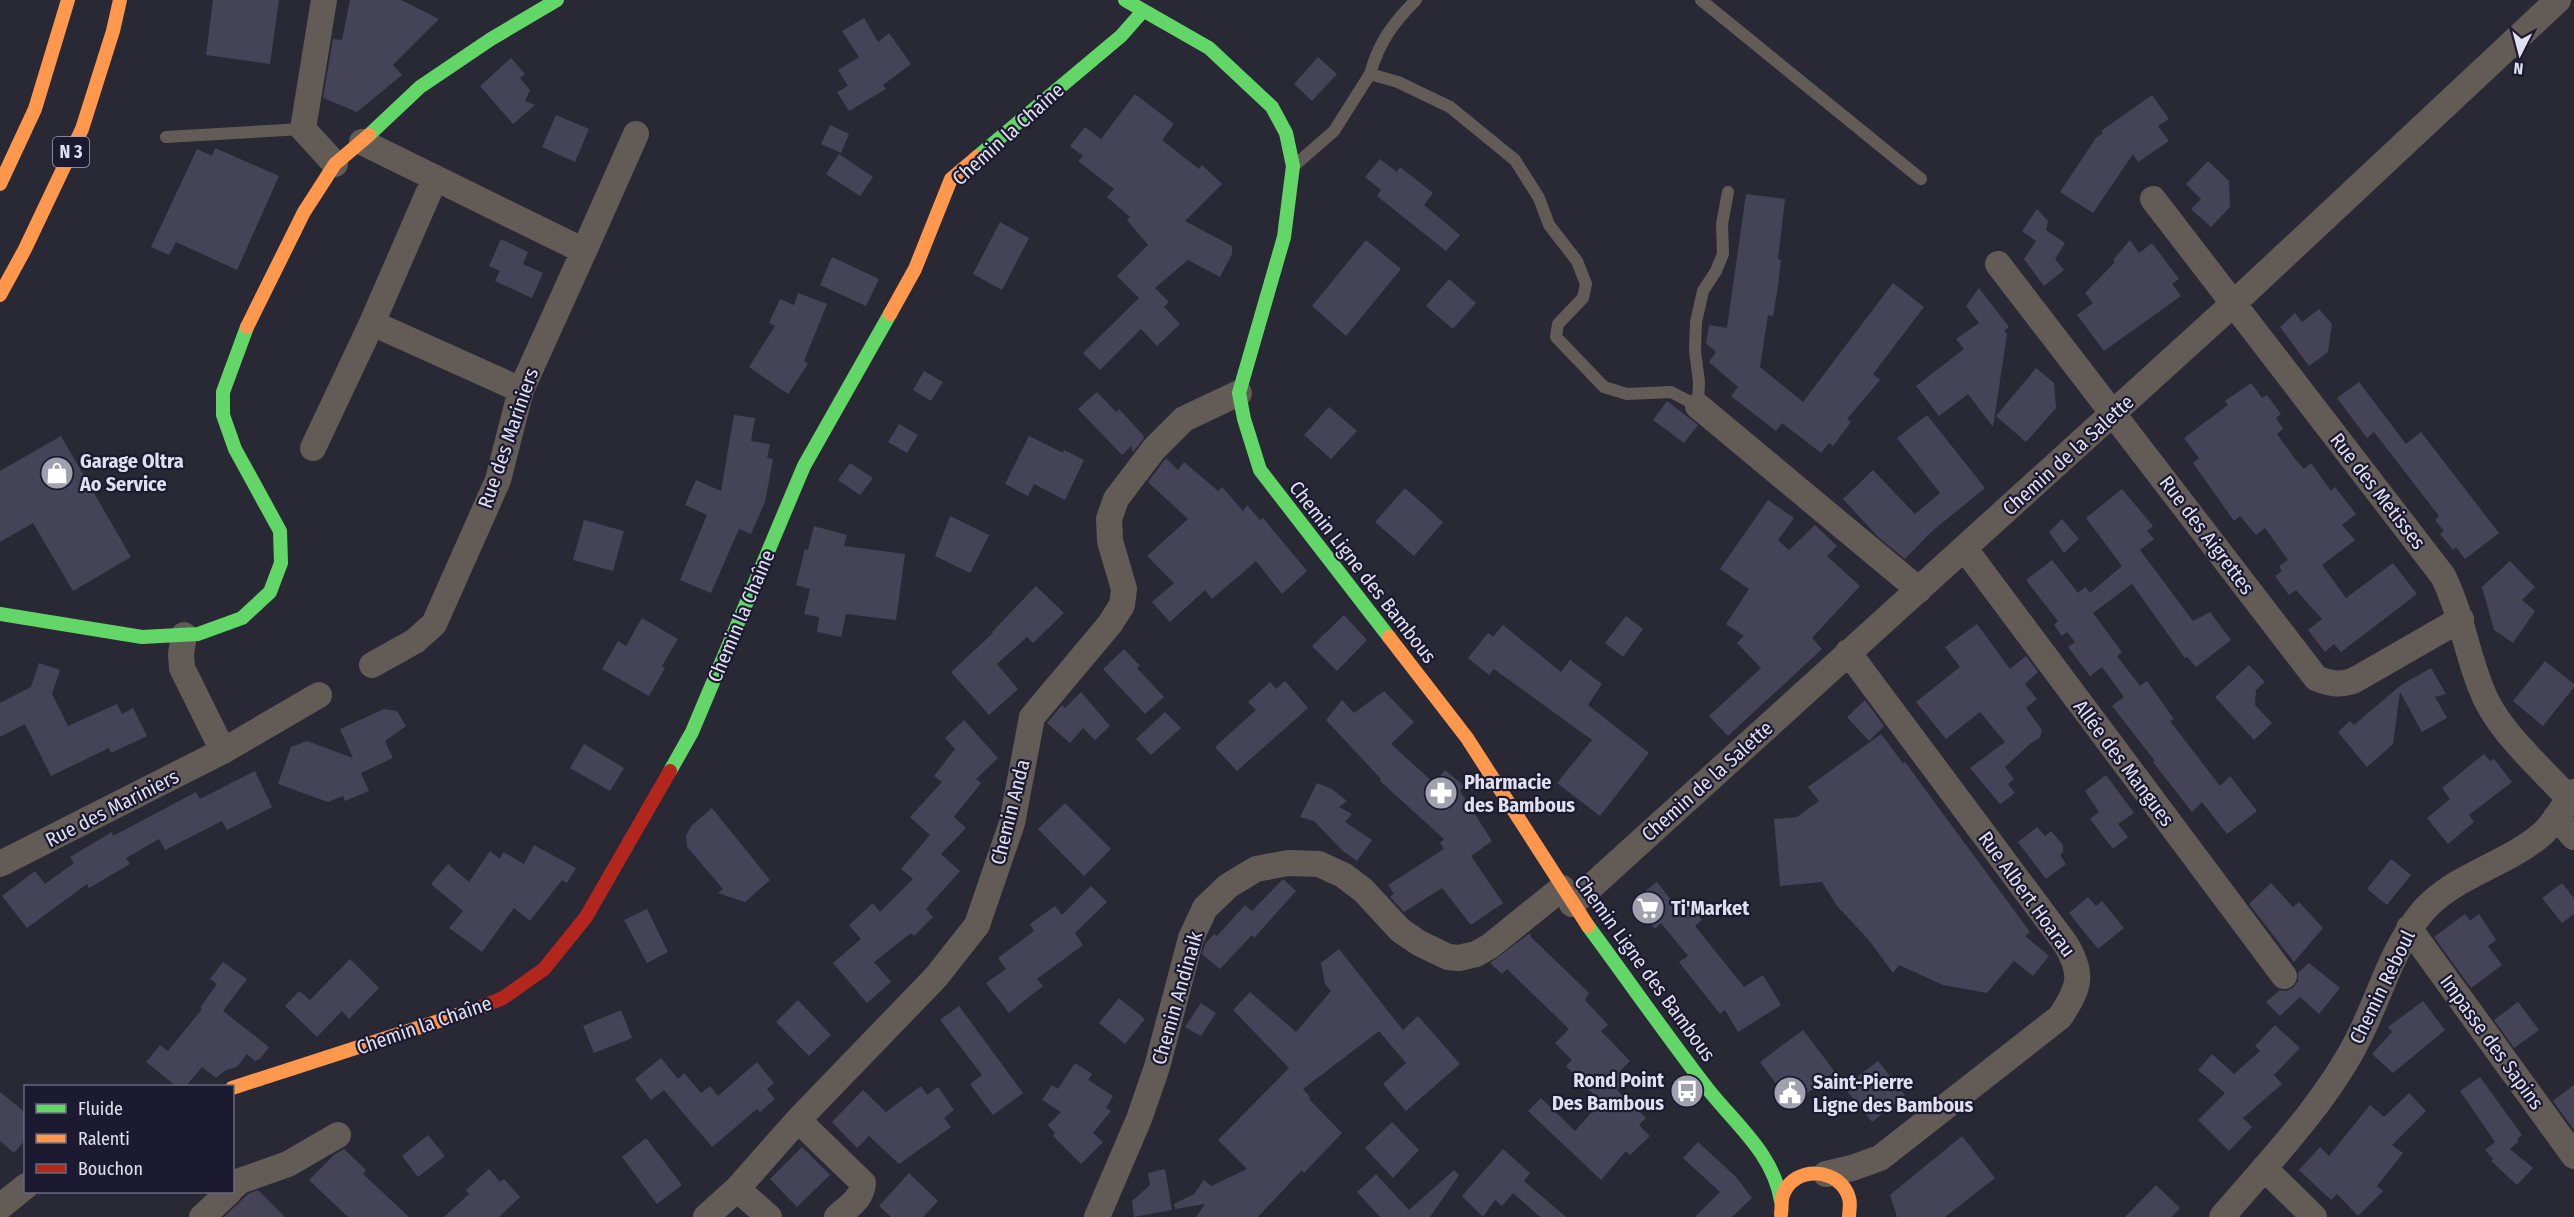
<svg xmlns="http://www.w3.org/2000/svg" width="2574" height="1217" viewBox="0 0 2574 1217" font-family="'Fira Sans Condensed',sans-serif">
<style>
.building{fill:#454357}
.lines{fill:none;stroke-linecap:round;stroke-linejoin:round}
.lane{stroke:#635b56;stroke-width:12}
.street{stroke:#635b56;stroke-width:26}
.fast{stroke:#63d668;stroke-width:14}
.slow{stroke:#ff974d;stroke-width:14}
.jam{stroke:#b3261e;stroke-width:14}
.labels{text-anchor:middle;stroke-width:4.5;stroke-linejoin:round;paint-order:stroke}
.shield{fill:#1b1a31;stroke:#a5a5b7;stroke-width:1.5}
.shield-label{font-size:18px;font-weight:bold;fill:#e0e0f0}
.street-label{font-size:20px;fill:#e0e0f0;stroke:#1b1a31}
.poi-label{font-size:20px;font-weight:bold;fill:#e0e0f0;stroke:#1b1a31;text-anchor:start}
</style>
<rect width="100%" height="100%" fill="#292936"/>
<path class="building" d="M213 0H279L270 64 206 55Z
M350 0H401L439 19 393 65 402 75 357 112 323 98 333 39 342 40Z
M864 18 878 42 889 33 911 64 883 85 886 89 849 111 837 92 848 86 838 70 859 57 842 31Z
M1318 57 1337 74 1312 101 1294 84Z
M511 58 525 74 520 78 530 90 525 101 535 105 513 124 480 86Z
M1135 94 1174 124 1162 140 1199 169 1202 165 1222 184 1185 221 1232 246V254L1220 277 1188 260 1155 288 1169 302 1164 307 1180 324 1157 346 1141 329 1100 370 1083 353 1139 298 1117 276 1148 245 1127 220 1130 217 1107 197 1114 189 1078 161 1083 156 1070 146 1085 127 1101 139Z
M2152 95 2169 119 2158 126 2169 141 2138 162 2133 154 2093 213 2060 192 2096 138 2103 133 2101 131Z
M556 115 589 129 575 162 542 147Z
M830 125 849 134 841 153 821 144Z
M215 148 279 176 237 270 176 242 169 255 151 247 197 149 212 156Z
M839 154 873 177 860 196 826 174Z
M1380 159 1397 172 1400 167 1433 193 1424 205 1460 235 1446 251 1377 196 1381 190 1365 177Z
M2208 161 2229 181 2230 207 2211 227 2191 209 2201 199 2186 184Z
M1746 194 1785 199 1778 259 1781 260 1778 286 1773 316 1768 315 1760 367 1803 402 1893 283 1924 307 1873 374 1880 380 1847 419 1851 422 1833 446 1829 443 1821 453 1782 423 1776 431 1731 396 1738 387 1709 362 1716 352 1706 343 1709 325 1727 328Z
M2037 209 2048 221 2046 230 2065 243 2055 259 2064 270 2044 286 2024 259 2036 241 2022 231Z
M1000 222 1029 238 1002 290 973 274Z
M501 239 528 252 523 264 543 273 532 298 495 281 500 271 489 266Z
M1366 240 1401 269 1346 336 1312 306Z
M2130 240 2139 253 2152 243 2179 279 2172 284 2181 296 2104 351 2077 315 2093 303 2085 293 2115 262 2113 260Z
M832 257 879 279 866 306 820 285Z
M1449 279 1476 303 1453 329 1426 306Z
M1979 288 2009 327 2004 331 2007 334 1993 427 1968 394 1939 416 1916 386 1964 349 1956 339 1979 323 1966 306Z
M798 293 827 304 804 361 808 364 788 394 749 367 775 326 769 323 780 299 794 305Z
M2319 309 2332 324 2328 352 2309 366 2280 327 2295 313 2302 322Z
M2036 368 2054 383 2056 408 2026 442 1996 416Z
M924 371 943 382 931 401 913 390Z
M2359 382 2406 444 2421 432 2499 533 2465 559 2456 547 2453 550 2440 534 2444 531 2435 520 2439 516 2374 432 2367 438 2337 398Z
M2251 383 2262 398 2267 395 2281 414 2276 418 2283 429 2277 434 2295 459 2304 469 2311 463 2331 491 2335 487 2356 514 2342 525 2355 540 2322 565 2346 598 2393 563 2417 594 2341 652 2334 644 2325 652 2308 630 2322 619 2296 590 2289 595 2275 576 2282 571 2279 566 2288 560 2265 528 2256 535 2240 516 2234 521 2193 463 2199 458 2184 438 2228 405 2225 401Z
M1097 392 1116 412 1119 409 1143 435 1144 438 1133 452 1131 446 1122 455 1078 409Z
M1667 401 1698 425 1684 443 1653 420Z
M1329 407 1357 431 1331 459 1304 435Z
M734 415 755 418 751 441 770 444 767 458 773 459 765 502 751 534 739 529 711 593 680 580 707 515 685 505 696 480 721 491Z
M1927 415 1985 488 1931 532 1905 559 1878 537 1843 499 1873 470 1915 514 1940 493 1897 438Z
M899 424 918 435 907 453 888 442Z
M61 436 131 557 73 591 33 523 0 542V471Z
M1029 436 1063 453 1064 450 1084 460 1065 500 1034 484 1028 496 1005 484Z
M1166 458 1178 470 1184 462 1218 491 1222 487 1243 511 1247 505 1260 520 1263 518 1307 571 1282 594 1256 561 1212 599 1205 590 1170 622 1152 602 1174 583 1147 556 1188 519 1148 482Z
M850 463 873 478 860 495 838 480Z
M1405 488 1443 522 1414 556 1375 522Z
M2122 489 2153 526 2147 531 2154 539 2140 550 2193 621 2210 612 2231 640 2196 667 2187 657 2185 658 2132 584 2093 613 2122 652 2117 656 2140 686 2147 681 2174 719 2170 721 2220 786 2230 776 2257 811 2227 834 2202 802 2192 812 2153 762 2155 761 2112 706 2124 697 2102 667 2090 676 2068 647 2075 642 2067 632 2062 636 2054 625 2058 621 2026 580 2052 560 2078 593 2085 587 2090 593 2122 566 2086 518Z
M1768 500 1794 518 1778 540 1789 550 1815 525 1837 546 1827 556 1860 586 1812 638 1822 649 1728 736 1709 716 1761 668 1737 643 1744 636 1726 624 1749 589 1720 569Z
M950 516 989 535 970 573 935 556Z
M2062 519 2079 539 2064 553 2049 532Z
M584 520 624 531 613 571 573 560Z
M814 526 847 535 844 546 905 554 896 620 846 614 841 637 817 632 819 617 804 614 810 589 796 585 805 549 808 550Z
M2510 561 2535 587 2522 600 2535 611 2513 643 2494 630 2482 587Z
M1036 586 1064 613 1033 643 1027 637 997 664 1018 689 989 715 951 672 993 633 992 632Z
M1344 615 1367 640 1337 671 1312 646Z
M1626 616 1643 629 1623 657 1605 643Z
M642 618 678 639 662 666 665 668 649 696 602 669 618 641 626 646Z
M1977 624 2010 669 2026 656 2038 672 2025 684 2037 699 2026 708 2042 730 2040 738 2031 743 2005 767 2014 779 2008 784 2015 793 2000 804 1970 768 2005 742 1980 712 1946 739 1916 702 1960 667 1945 647Z
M1503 625 1561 672 1570 660 1602 684 1588 705 1649 753 1600 816 1557 783 1592 740 1494 669 1489 675 1468 658 1488 633 1493 637Z
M1124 649 1140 666 1137 668 1164 697 1145 714 1103 669Z
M2545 661 2574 684V687L2543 726 2513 701Z
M39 663 60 670 52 694 68 726 117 704 122 714 133 708 147 736 111 753 109 748 51 776 25 724 0 737V703L31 687Z
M2249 665 2265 682 2256 690 2255 705 2272 723 2254 740 2215 697Z
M2431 668 2446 694 2435 697 2447 718 2422 732 2400 692 2393 744 2367 767 2338 732 2350 721 2354 725 2401 685Z
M1285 681 1308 708 1237 771 1215 747 1256 710 1248 702 1270 682 1276 689Z
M1384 691 1414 722 1391 744 1434 783 1445 770 1464 786 1460 791 1492 841 1471 856 1503 903 1471 925 1442 888 1404 912 1390 897 1394 894 1388 885 1444 849 1440 843 1444 839 1380 781 1381 779 1326 720 1342 700 1354 713Z
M1081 692 1110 726 1095 740 1083 728 1070 743 1047 723 1062 705 1065 708Z
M1865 700 1884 726 1869 741 1847 717Z
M384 709 397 711 406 726 385 741 393 758 361 773 369 791 345 801 343 796 328 802 278 784 291 747 307 741 353 758 340 729Z
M1165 712 1181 728 1151 755 1136 739Z
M964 720 998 758 976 779 981 783 954 817 966 828 941 854 960 871 926 909 933 917 914 936 911 933 874 962 891 982 867 1003 833 963 861 939 849 925 873 903 880 912 913 879 901 869 930 835 910 817 942 782 934 776 955 749 945 738Z
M1881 734 1903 763 1905 762 2030 932 2025 936 2049 956 2033 976 2014 961 1987 993 1943 985 1899 965 1893 973 1868 939 1837 906 1822 882 1780 886 1774 819 1797 817 1819 801 1808 787Z
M584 744 624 768 610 791 570 768Z
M2484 754 2490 761 2494 759 2512 782 2469 815 2474 822 2448 844 2427 818 2450 799 2442 788Z
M255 771 272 807 227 830 222 821 165 850 159 839 126 858 130 864 89 888 87 884 27 928 2 896 35 871 45 884 74 863 70 857 112 832 113 836 196 792 200 799Z
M2106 775 2134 813 2118 824 2128 837 2113 849 2090 819 2099 812 2085 791Z
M1317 783 1332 789 1347 801 1339 807 1352 814 1345 822 1372 840 1357 861 1343 851 1314 821 1300 817Z
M1065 803 1111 849 1084 876 1038 829Z
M712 808 770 880 745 902 718 893 723 889 687 847 686 836 691 826Z
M2037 827 2045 836 2051 831 2063 845V852L2060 855 2066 864 2046 879 2018 842Z
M534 845 576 868 567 883 562 880 530 921 514 908 482 952 449 928 463 911 431 884 448 864 469 882 490 851 500 859 503 852 524 864Z
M2391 859 2411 875 2387 905 2367 889Z
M1283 879 1296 891 1254 938 1252 935 1220 969 1202 954 1205 944 1214 934 1217 936 1245 905 1252 911Z
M1657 882 1682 914 1691 906 1702 920 1695 926 1744 987 1763 975 1781 1005 1738 1032 1725 1010 1720 1014 1679 962 1688 956 1661 923 1655 929 1632 901Z
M2271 883 2293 907 2299 902 2323 928 2294 962 2249 904Z
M2562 883 2574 898V914L2562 923 2542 898Z
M1091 886 1107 902 1075 933 1083 945 1037 979 1043 986 1009 1013 986 983 1006 969 998 958 1034 931 1030 924 1055 906 1062 915Z
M2088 897 2096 906 2102 901 2124 928 2098 949 2069 913Z
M647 909 668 952 647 963 624 920Z
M2465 914 2470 921 2479 914 2496 940 2488 946 2502 965 2471 988 2434 937Z
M1530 933 1531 937 1589 993 1585 1000 1608 1025 1601 1031 1630 1061 1621 1070 1629 1078 1617 1090 1646 1118 1639 1125 1650 1136 1630 1155 1626 1151 1601 1180 1528 1111 1541 1098 1575 1131 1601 1102 1566 1066 1572 1060 1555 1043 1569 1029 1507 969 1502 974 1490 963Z
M1339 949 1403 1030 1418 1016 1460 1064 1406 1111 1383 1084 1406 1063 1379 1031 1303 1089 1310 1097 1309 1099 1342 1133 1304 1173 1302 1170 1258 1217H1196L1205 1204 1175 1209 1174 1204 1194 1194 1204 1180 1211 1186 1247 1169 1218 1140 1289 1068 1233 1010 1250 992 1296 1032 1331 991 1325 984 1321 963Z
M350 959 379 988 349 1019 342 1011 317 1037 285 1006 299 991 310 1000Z
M223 962 247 979 223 1011 269 1047 260 1059 255 1061 247 1054 237 1067 226 1070 216 1078 202 1067 186 1086H176L146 1062 160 1045 168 1051 202 1009 200 1008 217 984 210 979Z
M2309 963 2340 988 2319 1014 2300 997 2280 1016 2266 1002 2280 990 2286 991 2293 988 2298 981V973Z
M1119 998 1145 1019 1125 1044 1099 1023Z
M798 1000 831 1035 809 1056 776 1022Z
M2423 1001 2445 1030 2393 1073 2372 1054 2392 1032 2388 1027Z
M2518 1002 2539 1030 2514 1048 2494 1020Z
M1201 1003 1216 1013 1201 1036 1185 1027Z
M959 1006 1023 1093 993 1115 970 1084 982 1075 940 1020Z
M621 1010 632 1038 594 1053 583 1026Z
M2275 1025 2300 1048 2274 1075 2282 1084 2243 1118 2252 1127 2229 1151 2198 1120 2225 1093 2198 1070 2212 1054 2234 1074 2260 1051 2255 1046Z
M1803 1030 1835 1072 1792 1105 1760 1062Z
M661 1058 678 1079 684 1073 701 1093 710 1086 718 1096 757 1062 774 1083 767 1089 775 1099 760 1112 757 1109 712 1147 664 1090 651 1100 635 1079Z
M1878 1061 1905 1095 1872 1122 1844 1087Z
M1075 1063 1092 1074 1088 1080 1113 1096 1106 1108 1111 1111 1093 1133 1103 1142 1081 1164 1053 1136 1055 1133 1048 1125 1061 1112 1042 1100 1052 1085 1058 1089Z
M2480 1077 2522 1135 2517 1139 2519 1141 2510 1149 2533 1168 2517 1185 2491 1161 2493 1159 2485 1150 2495 1142 2460 1091Z
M2574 1085V1130L2553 1101Z
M921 1086 927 1095 938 1087 954 1110 944 1118 951 1127 899 1164 869 1136 857 1148 832 1122 863 1090 886 1112Z
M0 1092 26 1113V1139L14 1153 0 1141Z
M2409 1093 2426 1111 2392 1145 2403 1153 2377 1186 2383 1191 2358 1216 2337 1194 2331 1200 2299 1170 2320 1147 2329 1156 2370 1105 2384 1117Z
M1392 1122 1419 1150 1393 1178 1365 1148Z
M428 1135 445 1156 418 1177 402 1156Z
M1962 1136 1995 1178 1945 1217H1897L1890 1195Z
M646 1138 682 1185 657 1204 622 1157Z
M1698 1142 1736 1177 1752 1198 1732 1217H1695L1720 1192 1683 1158Z
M802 1147 830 1175 797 1207 770 1179Z
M344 1149 366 1170 363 1174 409 1217H348L309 1180 334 1155Z
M1503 1149 1530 1173 1524 1181 1566 1217H1540L1513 1193 1502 1206 1495 1200 1483 1217 1462 1196Z
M489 1169 500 1182 504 1179 520 1197 499 1217H444L469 1194 466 1190Z
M1165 1169 1172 1210 1134 1217 1132 1201 1150 1185 1148 1173Z
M1454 1170 1459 1175 1430 1217H1380L1357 1192 1376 1174 1409 1210Z
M909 1173 938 1201 923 1217H891L879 1206Z
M2156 1185 2180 1208 2172 1217H2125Z
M258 1190 285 1217H224L248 1194Z"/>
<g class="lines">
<path class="lane" d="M1701 0 1921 179
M1370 74C1379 42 1393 23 1416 0
M166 137 303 129
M1295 165 1334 131 1370 74 1398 82 1450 107 1515 160 1539 198 1549 225 1577 261 1586 284 1583 298 1558 324 1556 337 1604 387 1627 394 1671 392 1698 406 1699 382 1695 351 1696 322 1703 291 1716 271 1723 254 1722 224 1728 192"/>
<path class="street" d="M324 0 303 129 335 164
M362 142 584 251 521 390 498 480 434 624 415 641 372 665
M2153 199 2443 576C2461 612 2466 651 2481 688 2496 730 2540 766 2569 799
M584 251 636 134
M1998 264 2316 678C2330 684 2339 685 2353 681L2461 619
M372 323 521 390
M1698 406 1919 590
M313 448 372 323 435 178
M1965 549 2284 976
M184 635 181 654 182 668 223 751
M2556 817 2574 837
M0 864 223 751 319 695
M1572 904 2233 304 2558 0
M2409 928 2574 1156
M798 1120 863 1183C862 1199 848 1207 837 1217
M2264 1168 2314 1217
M1826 1174 1852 1168 1880 1158 2060 1017C2080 987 2084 974 2065 943L1848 652
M232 1188 240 1181 288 1164 338 1135
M737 1189 769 1217
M0 1207 26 1186
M202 1217 229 1192
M706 1217 737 1189 798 1120 936 977 977 925 1012 823 1032 717 1110 624 1122 605 1124 589 1110 541 1109 519 1116 499 1154 449 1184 419 1239 393
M1097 1217 1139 1119 1157 1067 1191 938 1205 908 1228 886 1256 869 1288 863 1319 864 1343 875 1363 890 1400 930 1419 943 1448 957 1459 958 1476 954 1490 946 1562 888
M2222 1217C2268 1163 2325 1104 2357 1041 2380 997 2391 949 2423 911 2455 875 2504 866 2541 835 2554 824 2563 806 2574 792"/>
<path class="fast" d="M1125 0 1209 48 1272 107 1286 133 1293 166 1284 237 1239 393 1244 419 1260 470 1389 637
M369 135 420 87 491 39 557 0
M977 157 1121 36 1143 11
M0 614 142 637 198 634 242 618 270 592 281 563 280 531 235 449 223 415V392L247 327
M670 771 692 732 804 466 890 314
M1588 926C1628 980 1666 1035 1707 1088 1736 1125 1773 1153 1781 1201"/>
<path class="slow" d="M0 184 35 109 68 0
M0 295 25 249 82 129 113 31 120 0
M890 314 915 269 951 179 977 157
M247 327 304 212 335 164 369 135
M1389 637 1467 738 1588 926
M232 1088 476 1009
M1781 1214C1782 1208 1781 1200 1783 1195 1794 1164 1841 1168 1849 1198 1851 1204 1849 1211 1849 1217"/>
<path class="jam" d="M476 1009 503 998 544 969 586 917 670 771"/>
</g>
<defs>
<symbol id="shop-disc" viewBox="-11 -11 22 22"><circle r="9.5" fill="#a0a0af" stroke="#1b1a31"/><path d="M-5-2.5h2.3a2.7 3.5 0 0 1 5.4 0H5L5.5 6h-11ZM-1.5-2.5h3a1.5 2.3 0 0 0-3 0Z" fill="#fff"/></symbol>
<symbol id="pharmacy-disc" viewBox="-11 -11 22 22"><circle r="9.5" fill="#a0a0af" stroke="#1b1a31"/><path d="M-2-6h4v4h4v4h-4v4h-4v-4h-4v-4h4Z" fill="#fff"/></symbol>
<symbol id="supermarket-disc" viewBox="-11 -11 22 22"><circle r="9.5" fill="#a0a0af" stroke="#1b1a31"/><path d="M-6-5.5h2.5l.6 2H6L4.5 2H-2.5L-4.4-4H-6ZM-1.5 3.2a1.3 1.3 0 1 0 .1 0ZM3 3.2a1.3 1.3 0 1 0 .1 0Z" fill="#fff"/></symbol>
<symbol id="bus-disc" viewBox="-11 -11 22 22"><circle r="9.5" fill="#a0a0af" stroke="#1b1a31"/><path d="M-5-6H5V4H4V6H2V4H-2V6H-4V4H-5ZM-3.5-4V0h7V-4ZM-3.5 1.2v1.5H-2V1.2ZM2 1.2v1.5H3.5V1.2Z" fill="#fff"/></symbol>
<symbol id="civic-disc" viewBox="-11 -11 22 22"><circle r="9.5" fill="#a0a0af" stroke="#1b1a31"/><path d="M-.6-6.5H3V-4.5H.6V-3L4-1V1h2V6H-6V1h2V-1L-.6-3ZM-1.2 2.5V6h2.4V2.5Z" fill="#fff"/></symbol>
</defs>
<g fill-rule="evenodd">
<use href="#shop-disc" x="38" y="454" width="38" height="38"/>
<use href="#pharmacy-disc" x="1422" y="774" width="38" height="38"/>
<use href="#supermarket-disc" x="1629" y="889" width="38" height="38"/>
<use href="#bus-disc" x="1668" y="1072" width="38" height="38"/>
<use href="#civic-disc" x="1771" y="1074" width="38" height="38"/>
</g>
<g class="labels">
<rect class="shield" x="53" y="137" width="36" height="30" rx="4.5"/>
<g class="shield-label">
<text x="71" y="158">N 3</text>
</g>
<g class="street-label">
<text transform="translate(1008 134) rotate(-42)" y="7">Chemin la Chaîne</text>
<text transform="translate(508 438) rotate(-71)" y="7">Rue des Mariniers</text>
<text transform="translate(2068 455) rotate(-42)" y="7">Chemin de la Salette</text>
<text transform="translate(2378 491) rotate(52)" y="7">Rue des Metisses</text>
<text transform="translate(2207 535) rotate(53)" y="7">Rue des Aigrettes</text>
<text transform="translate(1363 572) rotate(52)" y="7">Chemin Ligne des Bambous</text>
<text transform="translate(741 616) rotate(-67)" y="7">Chemin la Chaîne</text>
<text transform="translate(2124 763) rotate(53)" y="7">Allée des Mangues</text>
<text transform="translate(1707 781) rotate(-42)" y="7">Chemin de la Salette</text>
<text transform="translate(112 808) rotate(-27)" y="7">Rue des Mariniers</text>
<text transform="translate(1010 812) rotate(-76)" y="7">Chemin Anda</text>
<text transform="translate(2027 894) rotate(54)" y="7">Rue Albert Hoarau</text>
<text transform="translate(1645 968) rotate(54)" y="7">Chemin Ligne des Bambous</text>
<text transform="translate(2382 987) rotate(-64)" y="7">Chemin Reboul</text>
<text transform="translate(1177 998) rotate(-74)" y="7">Chemin Andinaik</text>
<text transform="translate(424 1025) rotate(-19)" y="7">Chemin la Chaîne</text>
<text transform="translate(2492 1042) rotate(54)" y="7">Impasse des Sapins</text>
</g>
<g class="poi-label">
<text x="80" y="468">Garage Oltra<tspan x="80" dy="23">Ao Service</tspan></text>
<text x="1464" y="789">Pharmacie<tspan x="1464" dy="23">des Bambous</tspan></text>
<text x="1671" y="915">Ti'Market</text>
<text x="1664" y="1087" text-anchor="end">Rond Point<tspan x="1664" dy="23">Des Bambous</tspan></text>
<text x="1813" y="1089">Saint-Pierre<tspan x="1813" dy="23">Ligne des Bambous</tspan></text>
</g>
</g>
<rect x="24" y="1085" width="210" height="108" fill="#1b1a31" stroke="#6a697d" stroke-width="1.5"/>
<rect x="36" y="1104" width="30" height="9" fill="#63d668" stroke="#6a697d" stroke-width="1.5"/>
<text x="78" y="1115" font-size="18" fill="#e0e0f0">Fluide</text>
<rect x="36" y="1134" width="30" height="9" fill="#ff974d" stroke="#6a697d" stroke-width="1.5"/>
<text x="78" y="1145" font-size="18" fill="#e0e0f0">Ralenti</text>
<rect x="36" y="1164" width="30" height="9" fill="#b3261e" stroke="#6a697d" stroke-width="1.5"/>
<text x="78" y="1175" font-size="18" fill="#e0e0f0">Bouchon</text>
<g transform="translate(2520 54) rotate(186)" stroke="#1b1a31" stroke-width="4.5" paint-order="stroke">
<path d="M0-4.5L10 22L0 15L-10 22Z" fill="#e0e0f0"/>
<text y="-9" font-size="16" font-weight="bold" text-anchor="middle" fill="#e0e0f0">N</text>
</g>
</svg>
